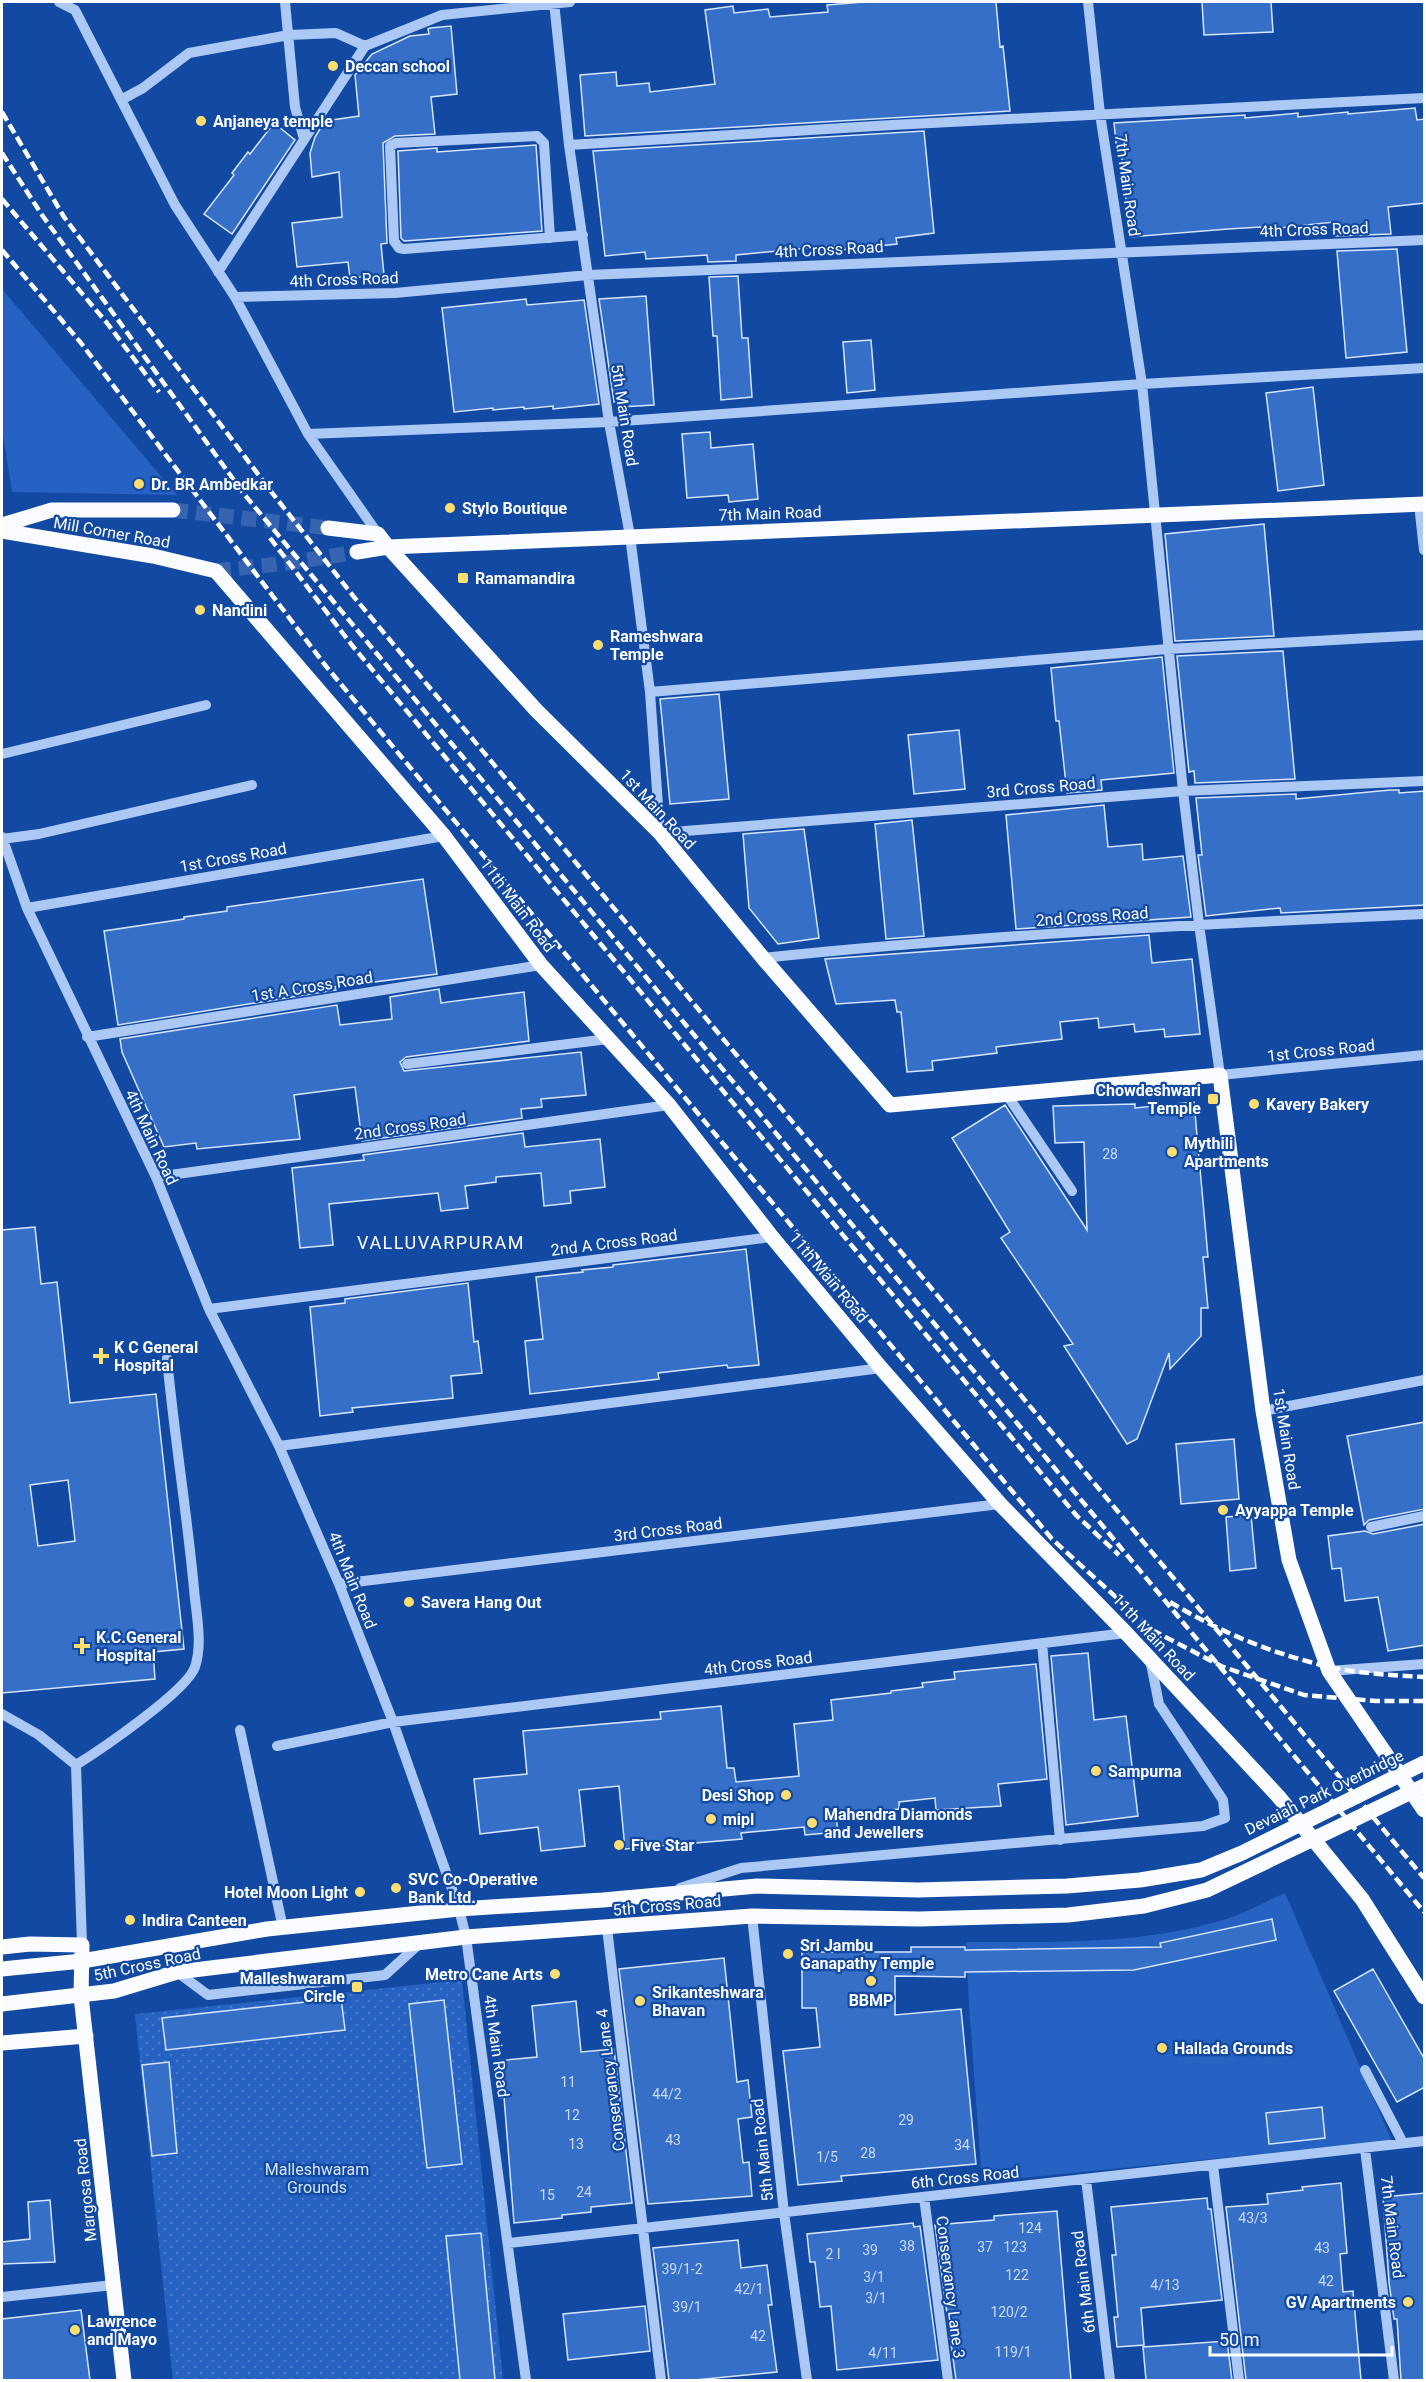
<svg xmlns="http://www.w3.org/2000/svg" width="1426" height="2382" viewBox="0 0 1426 2382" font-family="Roboto,sans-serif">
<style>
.grass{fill:#2562c1}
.park{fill:url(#park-dots)}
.building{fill:#366fc7;stroke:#d5e5fe;stroke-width:1.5;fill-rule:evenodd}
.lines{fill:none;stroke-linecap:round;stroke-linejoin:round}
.major-tunnel{stroke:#3664b0;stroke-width:15;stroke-dasharray:15 8;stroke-linecap:butt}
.minor{stroke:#acc9f5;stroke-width:10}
.major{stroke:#fafcff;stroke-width:15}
.rail{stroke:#fff;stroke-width:4.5;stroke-dasharray:10 4.5;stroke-linecap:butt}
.poi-dot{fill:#ffde70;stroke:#1249a2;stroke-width:2}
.labels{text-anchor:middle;stroke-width:4.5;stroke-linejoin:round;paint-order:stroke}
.number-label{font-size:14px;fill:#cddbf1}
.poi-label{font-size:16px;font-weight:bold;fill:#fff;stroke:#1249a2;text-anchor:start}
.street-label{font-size:16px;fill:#fff;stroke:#1249a2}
.park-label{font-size:16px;fill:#d5e5fe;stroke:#1249a2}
.neighbourhood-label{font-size:18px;letter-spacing:1.5px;fill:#fff;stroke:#1249a2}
</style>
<defs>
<pattern id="park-dots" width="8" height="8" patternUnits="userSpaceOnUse" patternTransform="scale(1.5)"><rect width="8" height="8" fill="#2562c1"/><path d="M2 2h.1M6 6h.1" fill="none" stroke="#467aca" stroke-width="1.8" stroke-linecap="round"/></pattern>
</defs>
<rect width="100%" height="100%" fill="#1249a2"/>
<path class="grass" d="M2 289 177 495 12 492 2 428Z
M1285 1893 1392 2141 982 2182 969 2006 966 1942C1053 1942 1142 1945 1226 1919 1246 1913 1266 1901 1285 1893Z"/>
<path class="park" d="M462 1980 503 2380H173L135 2014Z"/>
<path class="building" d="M864 2H996L1000 47 1003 46 1010 111 585 136 580 75 616 72 617 86 649 83 650 92 715 84 705 10 733 6 734 13 768 9 770 17 828 12 827 5Z
M1202 2H1271L1273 32 1204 35Z
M451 26 457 94 431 97 435 134 395 136 383 143 387 243 381 244 384 275 350 278 348 262 297 267 292 223 342 217 339 172 312 177 310 153 315 137 325 121 359 116 355 75 372 54 410 36 429 34 428 29 430 28Z
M1415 108 1417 120 1425 119V203L1388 207 1391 234 1335 236 1334 222 1261 230V227L1228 229 1130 237 1121 151H1117L1114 123 1245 115V118L1298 113V117L1348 112V114Z
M274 123 295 140 232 234 204 214 234 175 232 173 248 152 250 154Z
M924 131 934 233 896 238 897 244 841 250 840 245 736 255V261L708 262 707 255 646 259 645 252 605 256 593 151Z
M536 145 542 231 404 241 401 238 398 151 437 148V152Z
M1397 249 1407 352 1346 358 1337 251Z
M738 276 742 338H748L752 397 721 400 717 336H713L709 277Z
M646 296 654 405 621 407V401L614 402 599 299Z
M526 299 527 305 584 300 599 404 553 409V406L524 409V407L493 410V408L454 412 442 308Z
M871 340 875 390 847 393 843 342Z
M1313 387 1324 485 1278 491 1266 393Z
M710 432 711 448 753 444 758 499 729 502 728 495 687 498 682 434Z
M1264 524 1274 636 1175 641 1165 534Z
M1283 651 1295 779 1195 783 1194 771 1189 772 1177 656Z
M1162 657 1174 773 1101 780 1102 790 1067 793 1059 721H1056L1051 668Z
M719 694 729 799 670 804 660 699Z
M959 730 965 789 914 794 908 735Z
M1390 790H1399V793L1425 791V905L1281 913 1280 908 1206 916 1198 855H1202L1196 798 1296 794V799Z
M1104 805 1108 847 1142 844 1143 860 1183 856 1191 917 1016 929 1006 815Z
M912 820 924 936 886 939 875 824Z
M804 829 819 938 778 944 749 908 743 834Z
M423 879 437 974 335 987 336 990 118 1025 104 931 184 919V917L227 911V907Z
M1149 935 1152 963 1192 959 1200 1034 1165 1037 1164 1029 1135 1032 1134 1024 1099 1028 1098 1018 1060 1022 1062 1039 996 1047 997 1053 932 1061 933 1070 907 1072 901 1012H897L895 1000 836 1004 825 959Z
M439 989 441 1003 524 992 529 1041 406 1057 400 1062 404 1071 581 1052 586 1095 541 1099 542 1107 521 1109 522 1118 362 1141 355 1087 294 1095 300 1139 197 1149 196 1143 164 1147 122 1052 120 1039 337 1005 340 1025 392 1019 390 997Z
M1194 1102 1208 1257H1203L1208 1308H1201V1336L1170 1369 1169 1353 1137 1439 1127 1444 1064 1346 1073 1344 1001 1238 1010 1232 952 1138 1005 1105 1087 1230 1084 1142 1055 1143 1053 1106 1135 1104V1108Z
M523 1133 525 1147 600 1139 605 1187 570 1191 571 1203 544 1206 541 1173 496 1177V1182L465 1186 468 1208 441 1211 438 1193 329 1204 333 1245 300 1248 292 1168 364 1160 363 1155Z
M35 1227 41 1284 57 1282 70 1403 156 1394 184 1649 153 1652 155 1679 2 1693V1230ZM68 1480 75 1541 38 1546 30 1485Z
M746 1249 759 1365 728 1368 727 1365 658 1373 659 1379 530 1394 525 1341 543 1339 536 1277 583 1272 582 1270 613 1267V1265Z
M468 1283 474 1342 478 1341 482 1373 451 1376 453 1398 352 1408 353 1412 320 1416 310 1307 345 1303V1299Z
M1425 1422V1509L1369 1520 1364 1525 1347 1436Z
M1234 1439 1239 1499 1181 1504 1176 1444Z
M1251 1515 1256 1568 1230 1571 1226 1517Z
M1425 1524V1645L1388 1651 1378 1597 1345 1601 1341 1568 1332 1569 1328 1536 1365 1531 1373 1534Z
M1088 1653 1094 1720 1126 1716 1138 1816 1066 1825 1051 1656Z
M1036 1664 1047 1779 998 1784 1001 1806 936 1810 935 1798 899 1802V1809L836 1816 838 1832 805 1835 804 1827 741 1833 742 1839 625 1849 619 1786 579 1790 585 1846 541 1851 538 1827 480 1834 474 1779 527 1774 523 1731 661 1719 660 1712 721 1706 727 1768H734L736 1782 799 1776 794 1724 833 1720 831 1700 891 1693V1691L923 1687 922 1683 955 1679 954 1672Z
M1272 1919 1276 1940 1134 1970 965 1972V1977L895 1976V2015L961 2009 976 2164 841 2176 842 2181 798 2185 783 2051 820 2047 816 2008H802V1952H911V1947H965V1950L1161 1947 1160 1943Z
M724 1958 737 2082 748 2080 752 2117 738 2119 743 2163 749 2162 752 2196 648 2204 619 1969Z
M1373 1969 1425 2060V2087L1397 2102 1334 1991Z
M341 1998 345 2030 166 2050 162 2018Z
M444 2000 462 2164 427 2168 409 2004Z
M576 2001 581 2052 614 2049 632 2203 591 2207V2212L562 2215V2218L514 2223 504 2097 500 2098 496 2061 537 2057 532 2006Z
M169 2062 177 2153 152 2156 142 2065Z
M1322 2107 1325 2138 1269 2144 1266 2113Z
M1341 2183 1347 2253 1340 2254 1343 2292 1353 2291 1361 2380H1246L1226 2207 1268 2204 1267 2194 1303 2190 1302 2187Z
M1425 2193V2380H1401L1397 2319H1394L1389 2282 1383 2197Z
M1207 2198 1208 2209H1211L1222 2300 1141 2308 1144 2345 1117 2347 1114 2317H1118L1112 2255H1116L1111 2207Z
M50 2200 55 2262 2 2264V2242L30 2239 28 2202Z
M1057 2211 1071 2380H956L935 2225 994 2220V2216Z
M913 2223 914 2227 920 2226 938 2360 837 2370 831 2306 820 2307 815 2262H810L807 2234Z
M481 2233 495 2380H460L446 2236Z
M738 2240 741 2268 767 2265 772 2305H768L777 2372 695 2380H669L653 2248Z
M645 2306 650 2351 568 2360 563 2314Z
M81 2310 90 2380H2V2319Z
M1227 2341 1232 2380H1146L1143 2347Z"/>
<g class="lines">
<path class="major-tunnel" d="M173 510 328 528
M216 571 295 562 357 552"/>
<path class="minor" d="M59 2 75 10 175 205 235 297 308 434 378 534
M285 2 295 107 304 139
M554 2 569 145 609 422 630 536 650 692 660 833 1183 791 1424 781
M1088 2 1100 114 1142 384 1183 791 1199 924 1220 1075 1424 1055
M121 100 143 88 189 53 289 35 336 33 365 46
M569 145 892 125 1424 98
M550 238 544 143 537 136 396 143 390 146 394 241 399 248 404 249 583 235
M218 272 365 46 442 15 570 2
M235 297 395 293 588 275 1424 240
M308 434 609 422 1142 384 1424 368
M1419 504 1424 550
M650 692 1168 649 1424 635
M2 754 206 705
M2 837 27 908 156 1177 209 1309 279 1446 339 1584 393 1722 459 1909 466 1937 526 2380
M2 839 39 834 252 785
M27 908 444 836
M763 958C983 935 1203 924 1424 914
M87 1037 541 965
M407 1064 608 1039
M1007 1095 1072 1191
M156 1177 669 1105
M209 1309 772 1237
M1263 1411 1424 1380
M279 1446 881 1368
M1371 1527 1424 1516
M339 1584 1000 1504
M1042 1643 1060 1840
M1329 1671 1424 1664
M2 1714 39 1735 76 1765
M240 1730 283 1928
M277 1746 393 1722 1126 1633
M680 1888 741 1868 1203 1826 1225 1818 1223 1800 1159 1704 1150 1659
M752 1916 784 2213 807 2380
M607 1928 661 2380
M82 1945 76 1765C100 1750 187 1691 195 1667 203 1643 196 1613 194 1589 187 1512 174 1435 167 1358
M177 1972 208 1995 385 1975 419 1944
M1365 2070 1403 2143
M1365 2149 1394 2380
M1213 2165 1239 2380
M1086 2179 1110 2380
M924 2197 948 2380
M509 2243 1424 2141
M2 2297 113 2285"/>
<path class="major" d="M2 525 52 510H173
M328 528 378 534 388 547 536 710 660 833 763 958 890 1105 1220 1075 1263 1411 1289 1560 1329 1671 1424 1810
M2 531 153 556 216 571 444 836 541 965 669 1105 772 1237 881 1368 1000 1504 1126 1633 1278 1796 1362 1899 1424 1997
M357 552 388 547 1424 504
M2 1947 30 1944 82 1945 81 1996 124 2380
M2 1969 82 1961 267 1929 459 1909 603 1900 757 1886 918 1890 1067 1886 1140 1880 1201 1870 1242 1853 1424 1763
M2 2004 114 1991 177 1972 466 1937 752 1916 919 1919 1068 1915 1144 1906 1207 1890 1424 1786
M2 2043 86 2036"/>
<path class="rail" d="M2 112 64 217 273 494 354 597 1424 1878
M2 153 42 215 244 494 1424 1912
M2 199 107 323 159 392
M2 250 81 343 325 665 1052 1539 1152 1630 1221 1666 1304 1695 1376 1701H1424
M270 538 351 644 1076 1515 1119 1555
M1170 1602C1213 1628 1261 1649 1310 1662 1347 1673 1387 1675 1424 1677"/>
</g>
<g class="poi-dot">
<circle cx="333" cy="66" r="6"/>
<circle cx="201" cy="121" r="6"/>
<circle cx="139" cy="484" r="6"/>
<circle cx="450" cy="508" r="6"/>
<rect x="457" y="572" width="12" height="12" rx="3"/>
<circle cx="200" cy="610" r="6"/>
<circle cx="598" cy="645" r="6"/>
<rect x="1207" y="1093" width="12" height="12" rx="3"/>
<circle cx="1254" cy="1104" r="6"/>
<circle cx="1172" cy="1152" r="6"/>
<path d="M98 1347h6v6h6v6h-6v6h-6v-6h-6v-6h6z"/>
<circle cx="1223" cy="1510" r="6"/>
<circle cx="409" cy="1602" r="6"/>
<path d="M79 1637h6v6h6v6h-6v6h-6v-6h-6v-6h6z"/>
<circle cx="1096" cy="1771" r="6"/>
<circle cx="786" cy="1795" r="6"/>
<circle cx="711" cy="1819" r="6"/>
<circle cx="812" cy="1823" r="6"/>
<circle cx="619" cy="1845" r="6"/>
<circle cx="396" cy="1888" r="6"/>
<circle cx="360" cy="1892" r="6"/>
<circle cx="130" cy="1920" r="6"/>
<circle cx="788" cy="1954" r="6"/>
<circle cx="555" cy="1974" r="6"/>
<circle cx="871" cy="1981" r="6"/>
<rect x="351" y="1981" width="12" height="12" rx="3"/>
<circle cx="640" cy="2001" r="6"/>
<circle cx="1162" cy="2048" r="6"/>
<circle cx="1408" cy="2302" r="6"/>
<circle cx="75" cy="2330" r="6"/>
</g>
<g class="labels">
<g class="number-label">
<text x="1110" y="1159">28</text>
<text x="568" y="2087">11</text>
<text x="667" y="2099">44/2</text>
<text x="572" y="2120">12</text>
<text x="906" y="2125">29</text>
<text x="673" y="2145">43</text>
<text x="576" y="2149">13</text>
<text x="962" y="2150">34</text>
<text x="868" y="2158">28</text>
<text x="827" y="2162">1/5</text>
<text x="584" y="2197">24</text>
<text x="547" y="2200">15</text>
<text x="1253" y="2223">43/3</text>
<text x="1030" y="2233">124</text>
<text x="907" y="2251">38</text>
<text x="985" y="2252">37</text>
<text x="1015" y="2252">123</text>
<text x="1322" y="2253">43</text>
<text x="870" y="2255">39</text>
<text x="833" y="2259">2 I</text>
<text x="682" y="2274">39/1-2</text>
<text x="1017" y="2280">122</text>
<text x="874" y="2282">3/1</text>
<text x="1326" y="2286">42</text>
<text x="1165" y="2290">4/13</text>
<text x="749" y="2294">42/1</text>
<text x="876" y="2303">3/1</text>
<text x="687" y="2312">39/1</text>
<text x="1009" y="2317">120/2</text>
<text x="758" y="2341">42</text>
<text x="1013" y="2357">119/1</text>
<text x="883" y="2358">4/11</text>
</g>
<g class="poi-label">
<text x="345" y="72">Deccan school</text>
<text x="213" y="127">Anjaneya temple</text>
<text x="151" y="490">Dr. BR Ambedkar</text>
<text x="462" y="514">Stylo Boutique</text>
<text x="475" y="584">Ramamandira</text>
<text x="212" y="616">Nandini</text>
<text x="610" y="642">Rameshwara<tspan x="610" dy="18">Temple</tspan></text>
<text x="1201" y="1096" text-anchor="end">Chowdeshwari<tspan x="1201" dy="18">Temple</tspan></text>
<text x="1266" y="1110">Kavery Bakery</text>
<text x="1184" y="1149">Mythili<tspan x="1184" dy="18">Apartments</tspan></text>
<text x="114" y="1353">K C General<tspan x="114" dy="18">Hospital</tspan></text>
<text x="1235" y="1516">Ayyappa Temple</text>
<text x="421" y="1608">Savera Hang Out</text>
<text x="96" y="1643">K.C.General<tspan x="96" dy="18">Hospital</tspan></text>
<text x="1108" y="1777">Sampurna</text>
<text x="774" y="1801" text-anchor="end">Desi Shop</text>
<text x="824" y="1820">Mahendra Diamonds<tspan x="824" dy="18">and Jewellers</tspan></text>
<text x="723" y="1825">mipl</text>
<text x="631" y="1851">Five Star</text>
<text x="408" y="1885">SVC Co-Operative<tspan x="408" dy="18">Bank Ltd.</tspan></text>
<text x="348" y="1898" text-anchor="end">Hotel Moon Light</text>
<text x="142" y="1926">Indira Canteen</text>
<text x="800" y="1951">Sri Jambu<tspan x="800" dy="18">Ganapathy Temple</tspan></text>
<text x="543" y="1980" text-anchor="end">Metro Cane Arts</text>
<text x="345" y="1984" text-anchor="end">Malleshwaram<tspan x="345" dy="18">Circle</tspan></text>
<text x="652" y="1998">Srikanteshwara<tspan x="652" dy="18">Bhavan</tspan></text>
<text x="871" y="2006" text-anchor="middle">BBMP</text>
<text x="1174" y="2054">Hallada Grounds</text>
<text x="1396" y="2308" text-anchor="end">GV Apartments</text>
<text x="87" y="2327">Lawrence<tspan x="87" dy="18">and Mayo</tspan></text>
</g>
<g class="street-label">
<text transform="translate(1128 185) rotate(82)" y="6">7th Main Road</text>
<text transform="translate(1314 229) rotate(-2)" y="6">4th Cross Road</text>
<text transform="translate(829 249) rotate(-3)" y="6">4th Cross Road</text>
<text transform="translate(344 279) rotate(-2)" y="6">4th Cross Road</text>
<text transform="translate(625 415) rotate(81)" y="6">5th Main Road</text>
<text transform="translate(770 513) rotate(-2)" y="6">7th Main Road</text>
<text transform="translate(112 532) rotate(10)" y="6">Mill Corner Road</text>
<text transform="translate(1041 787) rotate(-5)" y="6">3rd Cross Road</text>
<text transform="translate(658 809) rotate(47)" y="6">1st Main Road</text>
<text transform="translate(233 857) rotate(-10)" y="6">1st Cross Road</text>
<text transform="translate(518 905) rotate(53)" y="6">11th Main Road</text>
<text transform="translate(1092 916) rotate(-4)" y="6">2nd Cross Road</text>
<text transform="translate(312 986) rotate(-9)" y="6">1st A Cross Road</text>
<text transform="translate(1321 1050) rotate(-6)" y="6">1st Cross Road</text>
<text transform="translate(410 1126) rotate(-8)" y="6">2nd Cross Road</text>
<text transform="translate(152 1137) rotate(65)" y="6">4th Main Road</text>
<text transform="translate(614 1242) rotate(-7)" y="6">2nd A Cross Road</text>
<text transform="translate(829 1277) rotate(50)" y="6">11th Main Road</text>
<text transform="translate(1287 1439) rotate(81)" y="6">1st Main Road</text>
<text transform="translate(668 1529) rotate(-7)" y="6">3rd Cross Road</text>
<text transform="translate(353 1580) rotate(68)" y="6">4th Main Road</text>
<text transform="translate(1154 1637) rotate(47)" y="6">11th Main Road</text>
<text transform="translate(758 1663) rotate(-7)" y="6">4th Cross Road</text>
<text transform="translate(1324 1792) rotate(-26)" y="6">Devaiah Park Overbridge</text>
<text transform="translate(667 1905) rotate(-5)" y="6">5th Cross Road</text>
<text transform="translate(147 1964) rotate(-12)" y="6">5th Cross Road</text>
<text transform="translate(497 2046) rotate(82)" y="6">4th Main Road</text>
<text transform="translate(610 2080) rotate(-97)" y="6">Conservancy Lane 4</text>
<text transform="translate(762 2150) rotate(-96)" y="6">5th Main Road</text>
<text transform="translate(965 2177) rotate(-6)" y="6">6th Cross Road</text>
<text transform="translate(85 2190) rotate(-96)" y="6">Margosa Road</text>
<text transform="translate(1393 2227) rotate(83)" y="6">7th Main Road</text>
<text transform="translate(1083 2282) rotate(-97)" y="6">6th Main Road</text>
<text transform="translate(951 2287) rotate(83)" y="6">Conservancy Lane 3</text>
</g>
<g class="park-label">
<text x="317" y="2175">Malleshwaram<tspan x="317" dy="18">Grounds</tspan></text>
</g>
<g class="neighbourhood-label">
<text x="441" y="1249">VALLUVARPURAM</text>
</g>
</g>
<rect width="1426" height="2382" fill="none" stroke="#ffffff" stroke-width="6"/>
<path d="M1210 2346v9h182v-9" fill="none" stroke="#ffffff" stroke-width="3"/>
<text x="1219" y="2346" font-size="18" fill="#ffffff" stroke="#1249a2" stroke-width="4.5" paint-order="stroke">50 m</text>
</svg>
